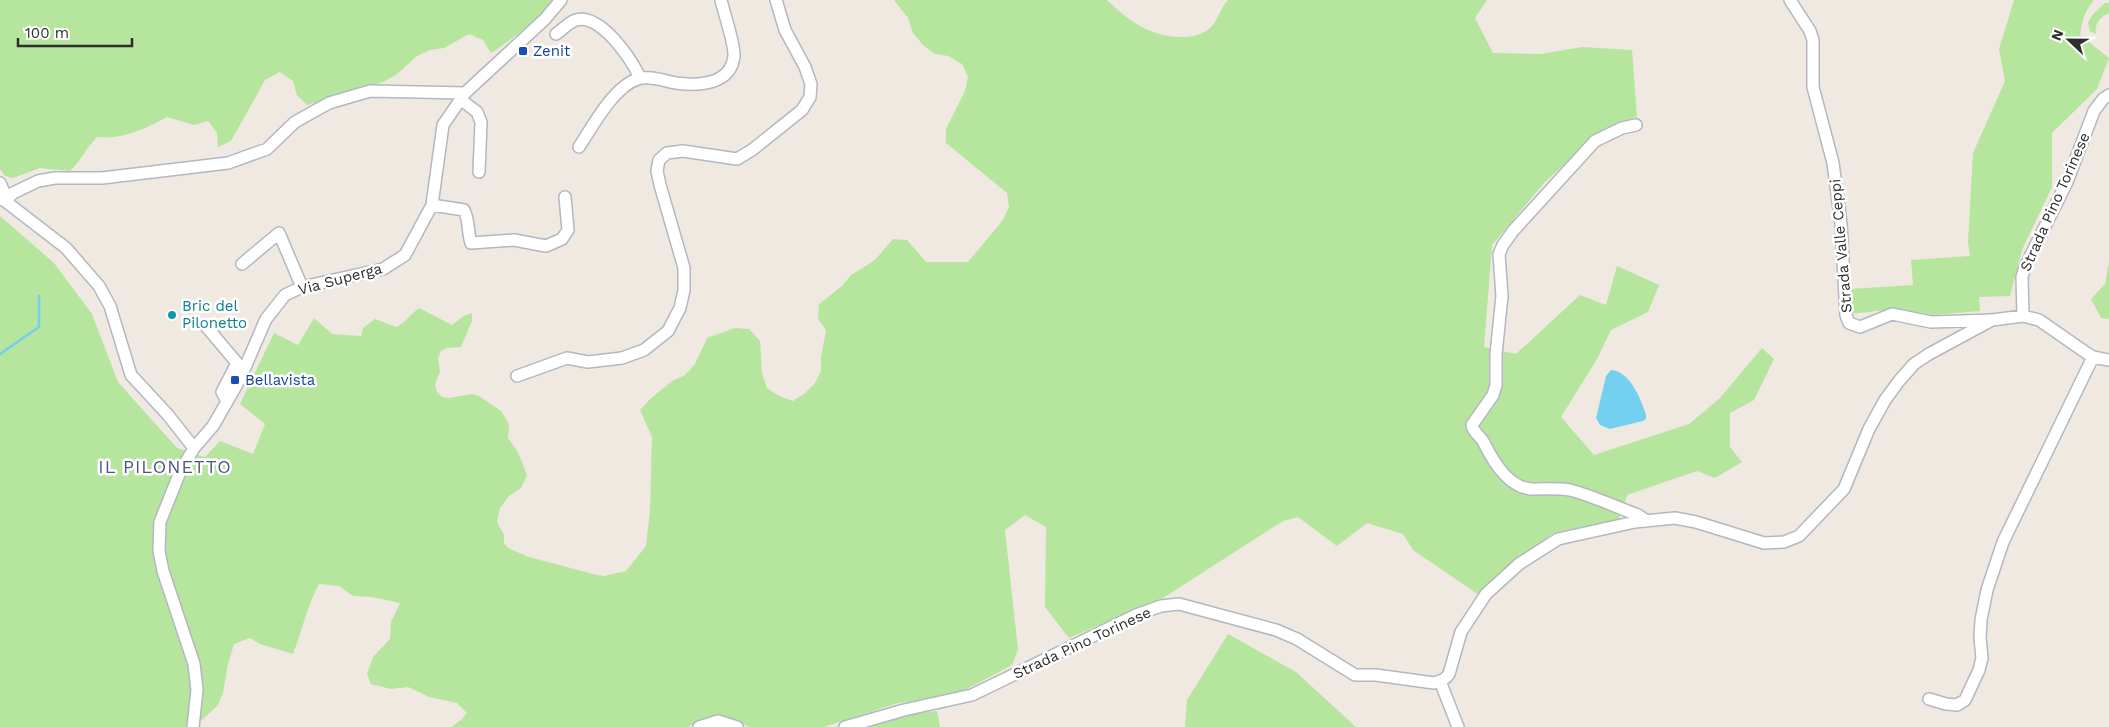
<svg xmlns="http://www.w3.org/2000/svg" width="2109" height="727" viewBox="0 0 2109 727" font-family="'Work Sans',sans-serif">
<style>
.green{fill:#b6e59e}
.water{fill:#75cff0}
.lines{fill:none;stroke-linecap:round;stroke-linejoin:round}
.stream{stroke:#75cff0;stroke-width:2.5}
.minor-casing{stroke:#b4b7c1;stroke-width:14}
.minor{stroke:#fff;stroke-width:11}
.transit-dot{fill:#1a4fb4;stroke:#fff;stroke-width:2}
.culture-dot{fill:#0f9aa8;stroke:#fff;stroke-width:2}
.labels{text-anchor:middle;stroke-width:5;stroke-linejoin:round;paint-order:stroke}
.transit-label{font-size:15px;fill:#164399;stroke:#fff;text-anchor:start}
.street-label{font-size:15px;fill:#2e2e2e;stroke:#fff}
.culture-label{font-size:15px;fill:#0d838f;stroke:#fff;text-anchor:start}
.quarter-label{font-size:18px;letter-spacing:1px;fill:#4d5680;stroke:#fff}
</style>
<rect width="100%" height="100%" fill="#efe9e1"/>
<path class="green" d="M0 0H554C536 21 514 38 491 53L483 40 469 34 444 48 430 50 417 56 396 75 383 82 307 105 297 95 293 81 280 72 265 80 231 141 218 147 217 133 208 121 194 125 167 117C145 129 122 140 97 137 86 148 81 161 70 171L40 168 13 178 5 176 0 169Z
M894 0H1107C1117 10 1128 19 1140 26 1159 37 1196 44 1212 26 1219 18 1221 7 1228 0H1487L1475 18 1493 53 1541 54 1582 47 1632 50 1637 117 1599 133 1545 182 1492 245 1484 347 1516 354 1580 295 1606 305 1617 266 1659 285 1648 312 1611 330 1597 359 1561 417 1594 455 1689 424 1720 398 1762 348 1774 359 1754 400 1730 413V447L1742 462 1715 478 1697 471 1627 495 1619 519 1553 533 1504 569 1479 595 1413 550 1403 534 1367 523 1337 546 1298 517 1283 521 1163 598 1069 638 1045 607 1046 527 1025 515 1005 530 1018 650 1012 665 967 689 928 700 898 703 824 727H750L719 715 705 718 688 727H451L461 720 467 713 457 703 429 697 408 687 391 689 371 684 367 674 373 657 390 639 391 622 400 603 372 597 353 596 339 586 319 584C307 606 302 631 293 654L260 644 250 638 234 644 228 664 223 693 218 705 201 721 196 664 165 570 161 540 171 498 194 454 205 457 220 441 253 454 265 424 240 404 274 333 298 345 314 318 332 334 361 336 363 328 375 319 396 327C406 323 410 314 419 308L452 325 464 316 472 313V321L461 347 447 348 441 351 438 358 440 372 435 384 437 392 442 397 449 398 472 394 479 396 501 411 509 424 508 438 518 452 527 475 521 488 509 496 500 508 497 522 504 535V543L508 548 529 557 597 575 604 576 626 571 646 546 650 511 652 437 640 410 650 399 672 381 685 375 695 364 707 338 735 328 749 329 760 341 762 373 767 388 779 396 793 401 805 393 815 383 821 371V357L826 330 818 319 819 304 842 286 851 275 875 260 893 239 907 240 926 262H968L1003 220 1009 207 1007 193 946 143V129L965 91 968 77 962 64 948 56 935 54 923 45 913 33 908 18Z
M2014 0H2094C2085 10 2082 21 2080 35L2109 58 2097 89 2052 133V187L2022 250 2010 296 1979 297 1980 311 1932 315 1894 309 1851 314 1850 289 1913 285 1911 260 1970 256 1968 243 1973 153 2005 81 1999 49Z
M2105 3H2109V13C2100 17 2094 24 2096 34L2090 31 2088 23 2093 14Z
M0 216 54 263 92 314 118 382 177 448 189 452 156 521 191 665 194 691 192 727H0Z
M2109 262V319L2101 318 2091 299 2105 284Z
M1228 634 1296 672 1356 727H1185L1187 700Z
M937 711 940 727H864L905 715Z"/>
<path class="water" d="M1611 370C1630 371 1641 399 1646 415V419L1643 421 1610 429 1600 425 1596 418 1597 414 1606 376Z"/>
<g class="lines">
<path class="stream" d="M0 354 39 327V296"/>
<defs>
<path id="minor" d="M1790 0 1810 31 1813 40V87L1833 163 1841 224 1846 315 1849 323 1860 327 1892 314 1931 322 1991 320
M556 34C562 30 569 22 576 20 600 13 632 59 640 78
M460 99 477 112 481 122 479 172
M1636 125 1622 128 1595 141 1513 231 1503 245 1499 254 1502 296 1496 354V385L1493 395 1472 425C1473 433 1481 436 1484 443 1494 463 1510 490 1535 489 1547 489 1558 488 1570 490 1593 496 1616 507 1638 515L1647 521
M579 147C592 127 614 86 638 79 648 75 665 81 676 83 698 86 731 85 734 56 735 45 724 13 721 0
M0 183 4 192 5 201
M0 198 5 201 66 248 99 286 110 306 131 375 168 415 194 448
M5 201 13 193 38 181 55 178H102L228 163 267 149 295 122 329 103 370 91 465 93
M432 205 464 210C470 223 467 230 471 243L514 240 546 246 562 239 568 230 565 197
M242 264 279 233 302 287
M2023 316 2022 277 2025 267 2067 182 2094 111 2103 99 2109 95
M205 325 237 363 222 392 227 401
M517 376 567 358 588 362 622 358 644 350 668 331 680 308 684 290V268L660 185 657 171 659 160 667 153 683 151 737 159 752 150 802 110 810 97 811 84 805 67 785 30 776 0
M1440 681 1458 727
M1929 699 1946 704 1957 705 1965 700 1979 670 1982 658 1980 638 1981 620 1987 590 2003 542 2093 357
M193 727 197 690 194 664 163 571 159 551 160 522 180 472 194 448 213 426 240 379 266 319 285 295 302 287 383 269 405 255 432 205 443 125 465 93 545 19 561 0
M699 727 718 721 737 727
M845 727 904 710 972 695 1136 615 1161 606 1179 604 1276 630 1297 639 1355 675H1376L1434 683C1441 681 1445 680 1449 674L1461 632 1486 594 1519 564 1558 539 1635 522 1675 518 1696 522 1764 543 1784 542 1799 536 1844 489 1869 429 1885 400 1899 381 1914 364 1929 354 1992 320 2023 316 2039 320 2088 354 2093 357 2109 360"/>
</defs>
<use href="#minor" class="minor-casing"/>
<use href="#minor" class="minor"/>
</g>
<g class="transit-dot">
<rect x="518" y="46" width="10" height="10" rx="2.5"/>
<rect x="230" y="375" width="10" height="10" rx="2.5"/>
</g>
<circle class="culture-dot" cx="172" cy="315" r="5"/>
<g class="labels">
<g class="transit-label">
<text x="533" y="56">Zenit</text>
<text x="245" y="385">Bellavista</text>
</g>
<g class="street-label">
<text transform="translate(2055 202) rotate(-66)" y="5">Strada Pino Torinese</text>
<text transform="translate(1841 246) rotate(-95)" y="5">Strada Valle Ceppi</text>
<text transform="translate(340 279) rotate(-15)" y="5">Via Superga</text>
<text transform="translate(1082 643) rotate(-25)" y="5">Strada Pino Torinese</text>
</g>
<g class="culture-label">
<text x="182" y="311">Bric del<tspan x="182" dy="17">Pilonetto</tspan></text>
</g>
<g class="quarter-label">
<text x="165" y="473">IL PILONETTO</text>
</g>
</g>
<g transform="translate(2069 40) rotate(292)" stroke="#ffffff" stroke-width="4" paint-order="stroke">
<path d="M0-4L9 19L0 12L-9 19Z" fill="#2e2e2e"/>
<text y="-8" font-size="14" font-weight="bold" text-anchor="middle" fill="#2e2e2e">N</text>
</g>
<path d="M18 38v8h114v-8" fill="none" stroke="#2e2e2e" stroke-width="2.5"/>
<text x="25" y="38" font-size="15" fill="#2e2e2e" stroke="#ffffff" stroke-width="4" paint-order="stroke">100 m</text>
</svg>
